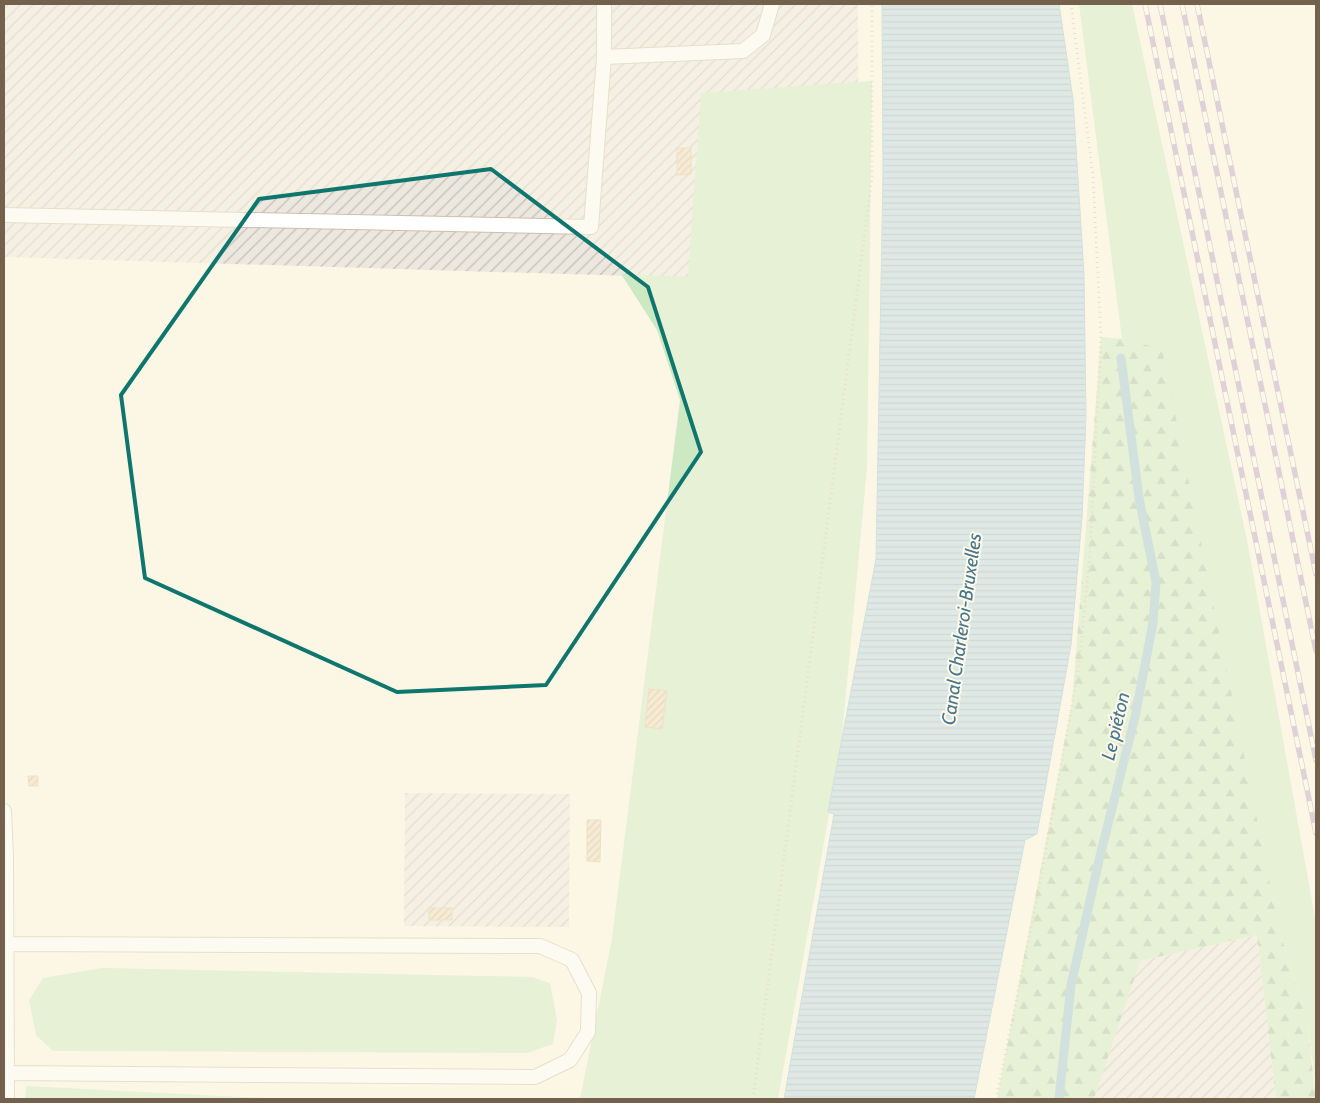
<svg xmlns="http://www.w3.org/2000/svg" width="1320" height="1103" viewBox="0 0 1320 1103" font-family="Cabin,sans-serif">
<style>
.industrial{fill:url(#industrial-furrows)}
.grass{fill:#cce9c3}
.forest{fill:url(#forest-firs)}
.water{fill:url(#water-rules);stroke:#a0c4d6}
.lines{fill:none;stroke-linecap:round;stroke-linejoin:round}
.stream{stroke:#a0c4d6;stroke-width:9}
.building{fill:url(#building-hatch);stroke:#e3c49e}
.service-casing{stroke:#cdc0ab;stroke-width:16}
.path{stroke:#d5bea0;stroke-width:3;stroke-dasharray:1 4;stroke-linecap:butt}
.service{stroke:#fff;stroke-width:14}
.rail-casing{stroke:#bca3c5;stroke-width:5.5}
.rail{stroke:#fffaeb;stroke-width:4;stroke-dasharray:11;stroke-linecap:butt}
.marked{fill:none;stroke:#0f766e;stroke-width:4;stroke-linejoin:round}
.labels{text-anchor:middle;stroke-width:4;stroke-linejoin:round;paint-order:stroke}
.water-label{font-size:19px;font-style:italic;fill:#48768e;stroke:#fffaeb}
</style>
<defs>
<pattern id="industrial-furrows" width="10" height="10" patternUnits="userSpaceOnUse" patternTransform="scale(1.25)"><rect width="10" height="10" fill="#ece7df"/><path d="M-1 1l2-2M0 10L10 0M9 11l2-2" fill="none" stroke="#c4bfb7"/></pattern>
<pattern id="forest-firs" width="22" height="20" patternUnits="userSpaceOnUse" patternTransform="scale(1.25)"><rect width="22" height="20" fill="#cce9c3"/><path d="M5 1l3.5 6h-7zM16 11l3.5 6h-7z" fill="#aac0a0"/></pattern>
<pattern id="water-rules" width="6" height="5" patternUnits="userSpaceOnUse" patternTransform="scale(1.25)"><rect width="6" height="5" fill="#bad7e5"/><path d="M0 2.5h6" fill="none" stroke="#9cb2bc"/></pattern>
<pattern id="building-hatch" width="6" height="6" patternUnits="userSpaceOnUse" patternTransform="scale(1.25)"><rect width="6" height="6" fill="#f1dbbd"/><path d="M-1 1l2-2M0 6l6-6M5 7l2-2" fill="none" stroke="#c8b59c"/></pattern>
</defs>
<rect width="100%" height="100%" fill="#fcf7e5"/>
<path class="industrial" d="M4 4H858L859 283 4 257Z
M405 793 570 794 569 927 404 926Z
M1257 935 1276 1099H1094L1140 961Z"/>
<path class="grass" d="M1079 4H1132L1248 545 1316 923V1088L1307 1021 1279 929 1153 354 1122 339Z
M872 81 867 468 841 747 778 1099H580L612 938 680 400 657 330 621 274 688 277 701 93Z
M102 968 532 977 550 983 557 1020 553 1044 527 1053 53 1051 36 1035 29 1000 43 978Z
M26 1086 283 1099H25Z"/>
<path class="forest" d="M1101 337 1122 339 1162 349 1279 929 1307 1021 1316 1099H1276L1257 935 1140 961 1094 1099H997L1072 702Z"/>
<path class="water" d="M882 4H1059L1073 99 1084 274 1086 416 1082 518 1071 645 1037 834 1025 840 974 1099H784L834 814 828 812 876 559 883 173Z"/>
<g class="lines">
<path class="stream" d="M1059 1099 1071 985 1100 856 1135 717 1153 623 1156 582 1139 498 1121 358"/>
</g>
<path class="building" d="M677 148H691V174L677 175Z
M649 689 667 691 662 729 645 727Z
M28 776H38V786H29Z
M587 820H601L600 862 587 861Z
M429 908H452V920H429Z"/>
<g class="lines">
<defs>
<path id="service" d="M604 57 743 51 763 35 772 4
M4 215 591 227 604 57V4
M4 811 6 856 7 1099
M6 944 540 946 572 960 589 993 588 1032 570 1060 535 1077 6 1073"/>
</defs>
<use href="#service" class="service-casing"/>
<path class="path" d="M753 1099 872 177V4
M996 1099 1039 888 1079 665 1090 554 1101 337 1093 176 1071 4"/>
<use href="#service" class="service"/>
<defs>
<path id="rail" d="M1145 4 1316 833
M1160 4 1316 760
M1182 4 1316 651
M1197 4 1316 574"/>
</defs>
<use href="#rail" class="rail-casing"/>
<use href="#rail" class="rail"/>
</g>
<path d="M0 0H1320V1103H0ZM491 169 648 287 701 452 546 685 397 692 145 578 121 395 259 199Z" fill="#fcf7e5" fill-opacity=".55" fill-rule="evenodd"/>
<path class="marked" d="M491 169 648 287 701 452 546 685 397 692 145 578 121 395 259 199Z"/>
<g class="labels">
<g class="water-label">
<text transform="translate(961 629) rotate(-82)" y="7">Canal Charleroi-Bruxelles</text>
<text transform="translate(1115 726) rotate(-77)" y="7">Le piéton</text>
</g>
</g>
<rect width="1320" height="1103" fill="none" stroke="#74614b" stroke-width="10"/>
</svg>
